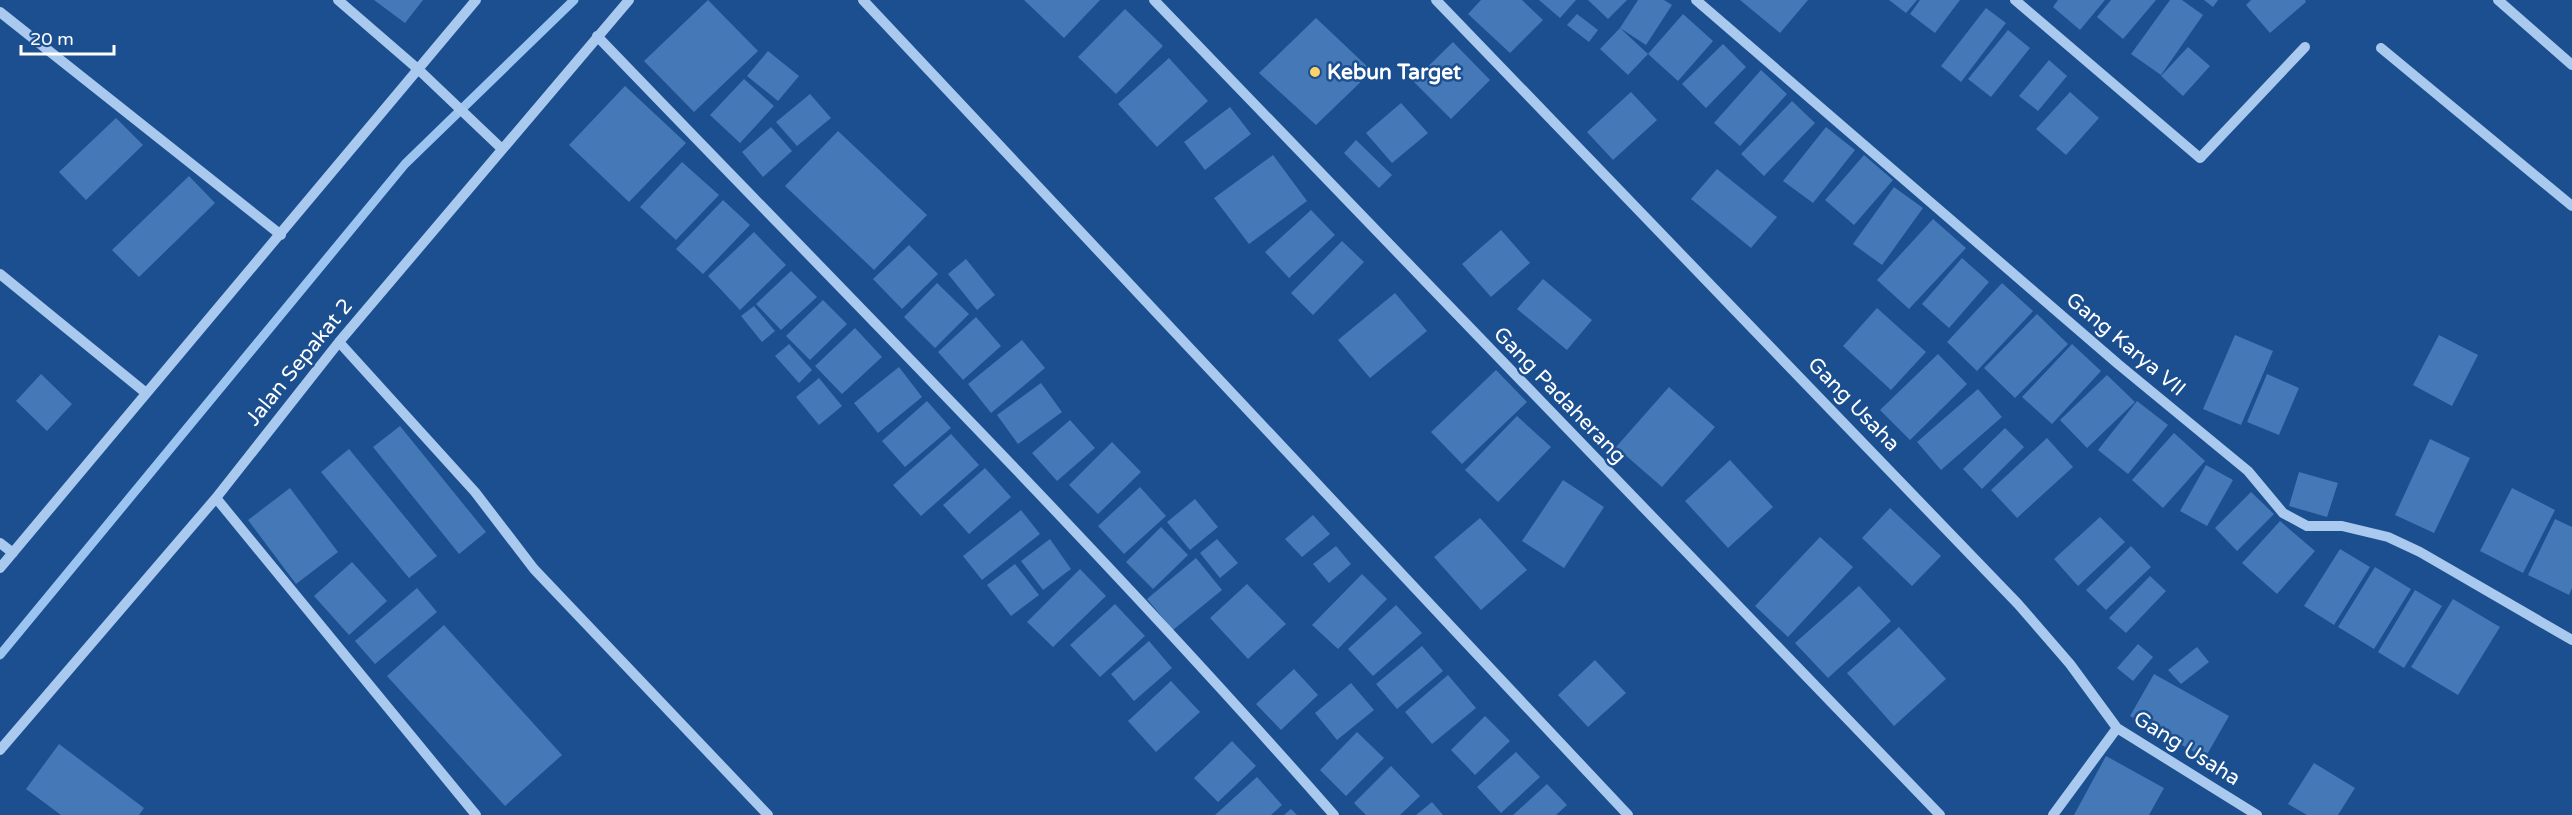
<svg xmlns="http://www.w3.org/2000/svg" width="2572" height="815" viewBox="0 0 2572 815" font-family="'Varela Round',sans-serif">
<style>
.lines{fill:none;stroke-linecap:round;stroke-linejoin:round}
.stream{stroke:#9cc4f0;stroke-width:9}
.building{fill:#4478b7}
.minor{stroke:#a9c9ee;stroke-width:10}
.poi-dot{fill:#ffd166;stroke:#1b4f8f;stroke-width:2}
.labels{text-anchor:middle;stroke-width:5;stroke-linejoin:round;paint-order:stroke}
.poi-label{font-size:21px;font-weight:bold;fill:#fff;stroke:#1b4f8f;text-anchor:start}
.street-label{font-size:21px;fill:#fff;stroke:#1b4f8f}
</style>
<rect width="100%" height="100%" fill="#1b4f8f"/>
<g class="lines">
<path class="stream" d="M0 655 405 164 574 0"/>
</g>
<path class="building" d="M374 0H423L405 23Z
M708 0 758 51 694 112 644 61Z
M1024 0H1100L1064 38Z
M1481 0H1522L1543 20 1510 53 1468 14Z
M1539 0H1576L1560 18Z
M1588 0H1627L1608 19Z
M1638 0H1664L1672 5 1646 45 1620 28 1648 54 1628 75 1600 49 1620 28Z
M1740 0H1808L1780 33Z
M1889 0H1917L1906 13Z
M1920 0H1960L1935 33 1910 14Z
M2058 0H2105L2080 30 2053 7Z
M2111 0H2156L2123 39 2097 17Z
M2170 0H2182L2203 15 2161 75 2131 54Z
M2204 0H2218L2213 7Z
M2251 0H2305L2306 2 2270 33 2246 5Z
M1986 8 2006 23 1961 82 1941 66Z
M1125 9 1163 46 1116 94 1078 57Z
M1577 14 1598 30 1589 42 1567 25Z
M1683 14 1713 41 1678 81 1648 54Z
M1316 18 1372 71 1316 125 1259 73Z
M2008 30 2030 48 1991 97 1968 79Z
M1453 42 1490 80 1451 119 1413 81Z
M1723 44 1746 67 1706 108 1682 84Z
M2188 47 2210 66 2183 96 2161 76Z
M768 51 799 76 778 101 747 76Z
M1169 58 1208 101 1157 147 1118 104Z
M2049 60 2067 76 2038 111 2019 96Z
M1761 70 1787 94 1740 146 1714 123Z
M744 79 774 106 740 143 710 115Z
M625 86 686 143 629 202 569 145Z
M1631 92 1657 120 1613 160 1587 132Z
M2070 92 2099 118 2066 155 2036 129Z
M810 94 831 118 797 146 776 122Z
M1792 101 1815 123 1764 176 1741 154Z
M1401 103 1428 133 1392 163 1366 133Z
M1230 107 1251 134 1205 170 1184 142Z
M116 118 143 145 86 200 59 172Z
M771 127 792 151 763 177 742 152Z
M1826 127 1855 150 1813 203 1783 181Z
M838 131 927 215 874 270 785 186Z
M1356 140 1392 175 1379 188 1344 153Z
M1273 155 1307 201 1249 244 1214 198Z
M1864 155 1893 180 1854 225 1825 200Z
M682 162 719 195 676 240 640 207Z
M1717 169 1777 217 1751 248 1691 199Z
M189 176 215 203 139 277 112 250Z
M1894 187 1923 208 1882 265 1853 244Z
M723 200 750 225 703 274 676 249Z
M1311 210 1335 235 1289 278 1265 252Z
M1933 219 1966 248 1909 309 1877 280Z
M1501 230 1530 263 1491 297 1462 264Z
M754 232 786 265 740 310 708 276Z
M1342 241 1364 262 1313 315 1291 293Z
M909 245 938 274 902 309 873 279Z
M1962 258 1989 282 1949 328 1922 304Z
M966 259 995 295 977 310 948 274Z
M791 271 817 297 781 330 756 304Z
M1543 279 1592 320 1567 350 1517 309Z
M937 283 969 314 935 348 904 317Z
M2002 283 2033 311 1977 371 1947 342Z
M1395 293 1427 331 1370 378 1338 340Z
M823 300 847 324 810 360 786 336Z
M754 306 775 331 762 342 741 316Z
M1877 308 1926 352 1891 390 1843 346Z
M2037 314 2068 344 2015 398 1984 368Z
M976 317 1001 346 963 380 938 352Z
M855 328 882 357 842 394 815 366Z
M2235 335 2273 351 2241 425 2203 409Z
M2439 335 2478 355 2452 406 2413 385Z
M1022 340 1045 368 991 413 968 384Z
M789 344 812 370 799 383 775 356Z
M2072 344 2101 371 2052 424 2022 397Z
M1938 354 1967 384 1910 440 1880 410Z
M899 367 922 397 878 433 854 403Z
M1496 370 1527 402 1462 464 1431 432Z
M41 374 72 404 47 431 16 401Z
M2267 374 2299 388 2279 435 2247 422Z
M2107 375 2135 402 2087 448 2060 420Z
M819 378 842 406 819 425 796 397Z
M1041 383 1062 412 1018 444 997 415Z
M1669 387 1715 427 1662 487 1616 447Z
M1978 389 2002 417 1941 470 1917 442Z
M927 401 951 428 905 467 882 441Z
M2137 401 2168 425 2128 474 2098 450Z
M1517 416 1551 447 1498 502 1465 470Z
M1070 420 1095 448 1057 481 1032 453Z
M400 426 486 532 459 554 373 447Z
M2005 428 2024 447 1982 489 1963 469Z
M2174 433 2205 461 2163 508 2132 480Z
M951 434 979 465 921 516 893 485Z
M2047 438 2073 467 2017 518 1991 490Z
M2430 439 2470 458 2434 533 2395 515Z
M1112 442 1141 472 1098 514 1069 485Z
M349 449 437 556 409 578 321 472Z
M1730 460 1773 507 1728 548 1685 501Z
M2206 465 2233 480 2207 526 2180 511Z
M985 468 1011 497 969 534 943 505Z
M2299 472 2338 483 2327 517 2289 506Z
M1563 480 1604 507 1564 568 1522 541Z
M1140 487 1166 516 1124 554 1098 526Z
M290 488 338 552 296 584 248 520Z
M2512 488 2555 510 2523 573 2480 551Z
M2251 492 2274 514 2237 551 2215 528Z
M1195 499 1218 527 1190 550 1167 522Z
M1890 508 1941 556 1912 586 1862 538Z
M1021 510 1040 534 982 580 963 556Z
M1313 515 1330 534 1302 557 1285 539Z
M2100 517 2125 542 2078 586 2054 559Z
M1480 518 1527 570 1481 610 1434 557Z
M2555 519 2572 527V588L2569 595 2528 575Z
M2280 521 2315 551 2277 594 2242 563Z
M1161 527 1188 555 1153 589 1126 562Z
M1820 537 1853 567 1788 637 1755 606Z
M1050 539 1071 569 1043 590 1021 561Z
M1217 539 1238 563 1220 578 1200 553Z
M1336 546 1351 564 1329 583 1313 564Z
M2131 546 2151 567 2106 610 2086 590Z
M2340 549 2370 567 2334 625 2304 606Z
M1196 558 1222 590 1173 630 1147 599Z
M352 562 387 601 349 635 314 596Z
M1015 564 1039 595 1011 616 987 585Z
M2375 567 2411 589 2374 649 2338 627Z
M1080 569 1106 596 1053 647 1027 622Z
M1362 574 1387 599 1338 649 1312 625Z
M2150 576 2166 591 2126 633 2109 618Z
M1247 584 1286 624 1248 659 1210 618Z
M1859 586 1891 621 1828 678 1795 643Z
M417 588 437 612 375 664 355 641Z
M2415 590 2442 606 2404 668 2378 652Z
M2453 599 2500 627 2458 695 2411 667Z
M1115 604 1145 636 1100 677 1070 645Z
M1396 605 1422 633 1373 676 1348 649Z
M444 625 562 755 505 806 387 676Z
M1899 627 1946 679 1894 726 1847 673Z
M1149 641 1172 668 1134 701 1111 674Z
M2138 644 2153 657 2133 681 2117 668Z
M1422 646 1443 671 1397 709 1376 684Z
M2197 647 2209 662 2181 684 2168 670Z
M1595 660 1626 693 1588 727 1558 695Z
M1294 669 1318 695 1281 730 1256 704Z
M2154 674 2229 716 2205 758 2130 716Z
M1448 675 1476 708 1432 744 1405 712Z
M1171 681 1200 712 1156 752 1128 721Z
M1351 683 1374 710 1337 740 1315 713Z
M1485 716 1510 741 1475 775 1451 750Z
M1357 732 1384 758 1346 796 1320 770Z
M1232 741 1256 766 1218 802 1194 778Z
M59 744 144 808 139 815H61L26 789Z
M1516 752 1540 777 1501 813 1477 787Z
M2106 756 2164 788 2149 815H2074Z
M2314 763 2355 788 2338 815H2307L2288 804Z
M1391 766 1420 796 1400 815H1366L1354 803Z
M1257 777 1282 805 1271 815H1215Z
M1547 784 1567 805 1556 815H1513Z
M1432 802 1443 815H1416Z
M1291 809 1297 815H1284Z"/>
<g class="lines">
<path class="minor" d="M338 0 419 70 502 149
M863 0 1628 815
M1154 0 1940 815
M1436 0 2018 604 2070 664 2117 728 2257 815
M1696 0 2118 364 2248 471 2283 513 2307 526H2342L2388 537 2420 552 2572 640
M2015 0 2200 158 2305 47
M2498 0 2572 65
M0 12 281 235
M597 36C845 294 1098 546 1334 815
M2381 48 2572 206
M0 274 146 393
M339 342 475 492 534 569 768 815
M216 498 476 815
M0 543 13 553
M0 568 476 0
M0 750 216 498 339 342 629 0
M2053 815 2117 728"/>
</g>
<circle class="poi-dot" cx="1315" cy="72" r="6"/>
<g class="labels">
<g class="poi-label">
<text x="1327" y="79">Kebun Target</text>
</g>
<g class="street-label">
<text transform="translate(2126 344) rotate(40)" y="7">Gang Karya VII</text>
<text transform="translate(299 362) rotate(-51)" y="7">Jalan Sepakat 2</text>
<text transform="translate(1560 395) rotate(46)" y="7">Gang Padaherang</text>
<text transform="translate(1854 404) rotate(46)" y="7">Gang Usaha</text>
<text transform="translate(2187 748) rotate(32)" y="7">Gang Usaha</text>
</g>
</g>
<path d="M21 45v9h93v-9" fill="none" stroke="#ffffff" stroke-width="3"/>
<text x="30" y="45" font-size="18" fill="#ffffff" stroke="#1b4f8f" stroke-width="4.5" paint-order="stroke">20 m</text>
</svg>
